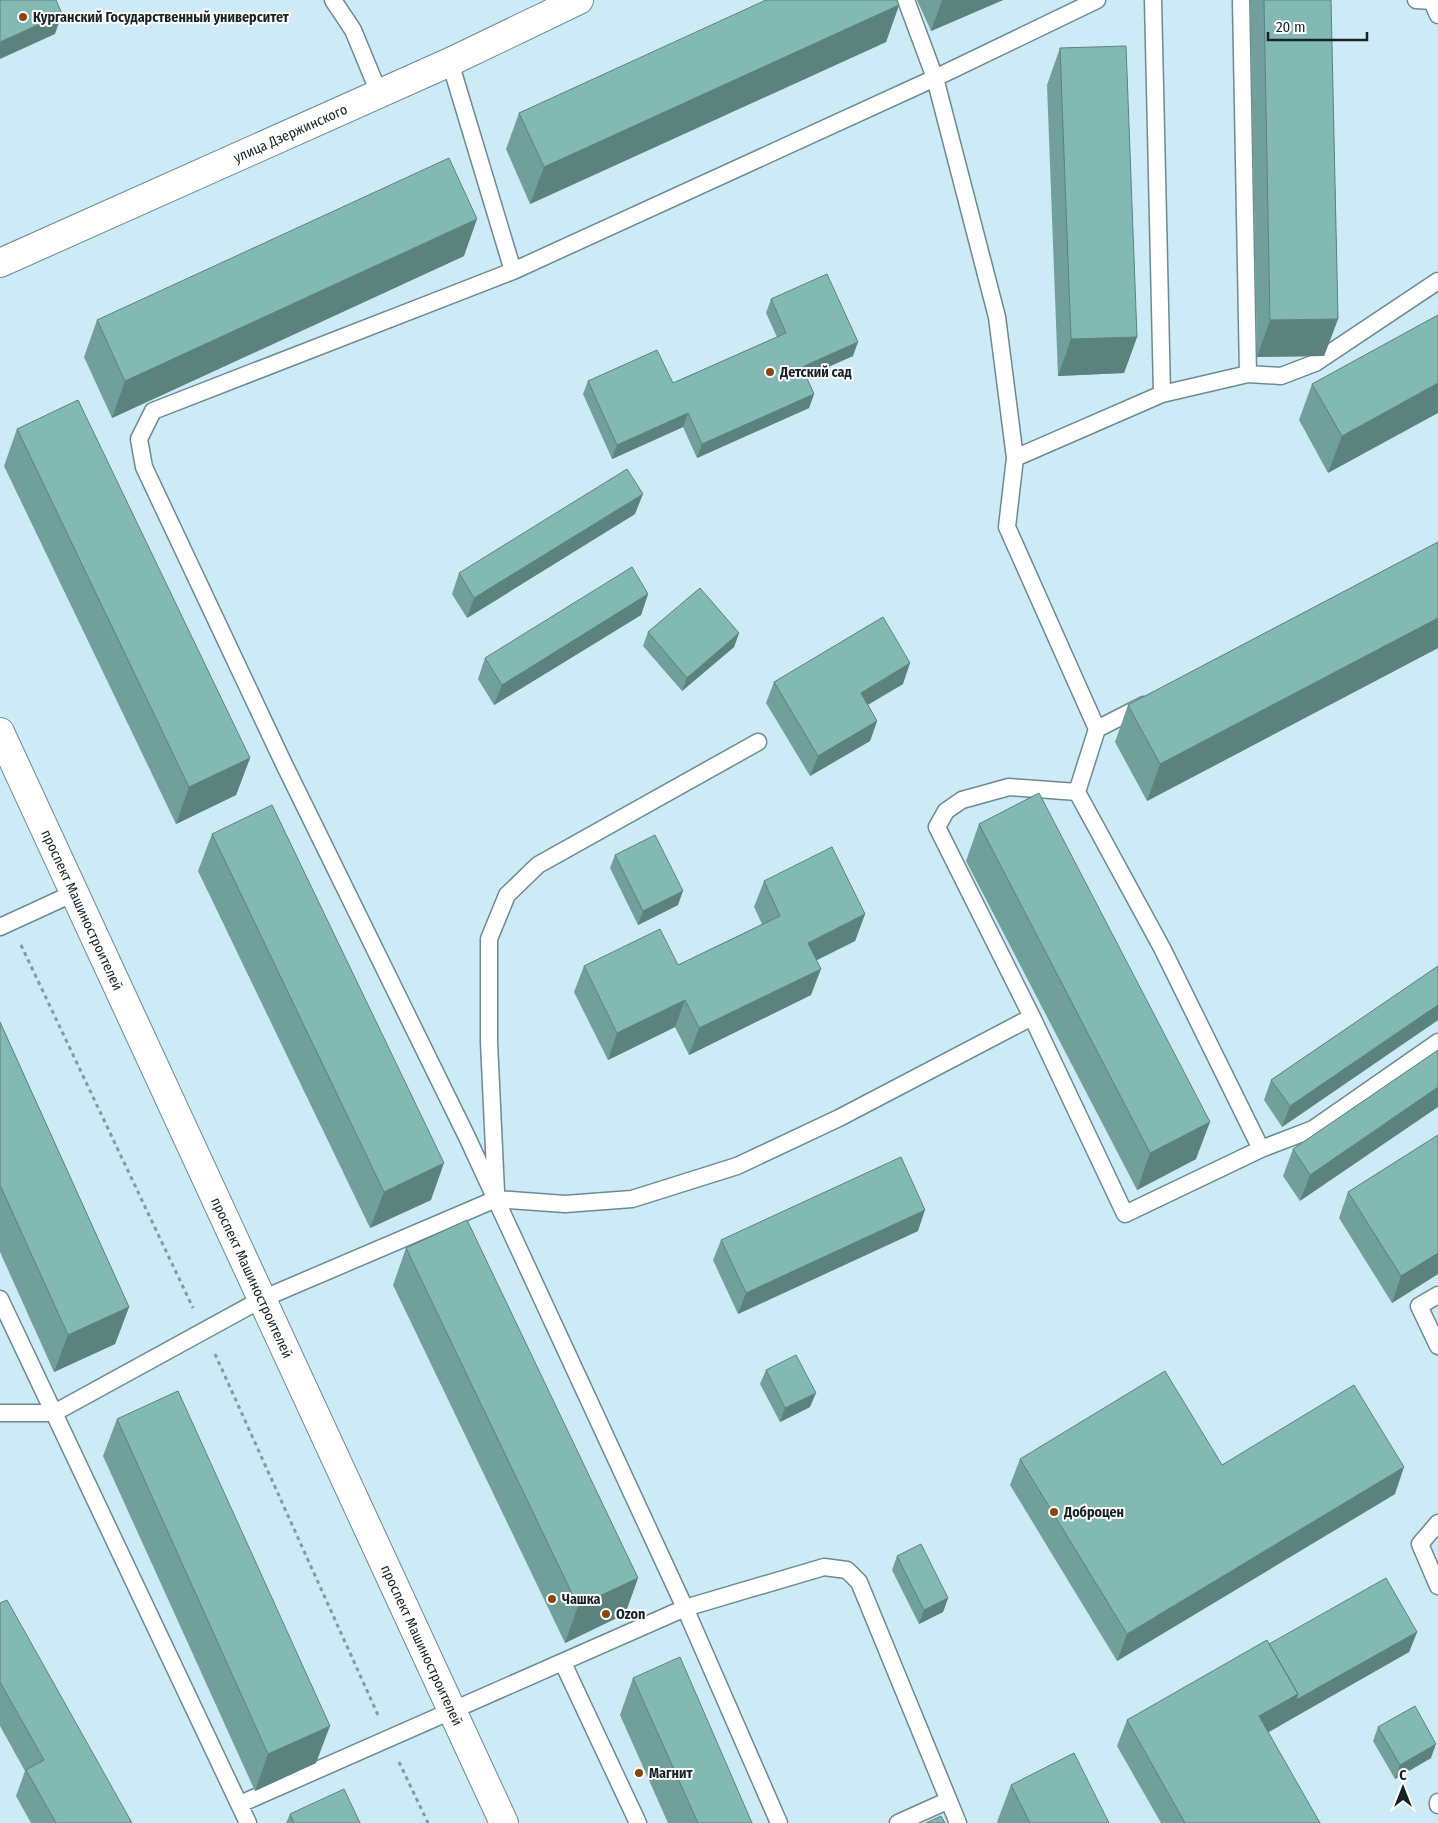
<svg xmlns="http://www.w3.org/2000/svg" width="1438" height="1823" viewBox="0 0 1438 1823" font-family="'Fira Sans Condensed',sans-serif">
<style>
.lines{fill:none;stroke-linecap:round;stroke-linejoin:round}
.service-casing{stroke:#6d8a93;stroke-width:19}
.primary-casing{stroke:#6d8a93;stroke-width:30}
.path{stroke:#839aa2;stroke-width:3;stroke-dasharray:4 4;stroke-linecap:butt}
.service{stroke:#fff;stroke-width:16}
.primary{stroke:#fff;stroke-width:28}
.wall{fill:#719f9a}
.shaded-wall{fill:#5c827d}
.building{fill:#83b9b3;stroke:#5c827d}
.poi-dot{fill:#87470f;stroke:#fff;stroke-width:2}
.labels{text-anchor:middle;stroke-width:4;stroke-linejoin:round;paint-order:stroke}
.poi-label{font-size:14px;font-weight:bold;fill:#182327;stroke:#fff;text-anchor:start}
.street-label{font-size:14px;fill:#182327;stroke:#fff}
</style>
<rect width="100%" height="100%" fill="#ccebf6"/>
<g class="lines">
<defs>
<path id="service" d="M333 0 353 30 379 93
M906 0 935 78 997 317 1015 458 1007 527 1097 729 1077 792 1162 948 1261 1149 1125 1214 1032 1017 937 827 946 811 962 800 1009 787 1077 792
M1153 0 1162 394
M1241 0 1248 374
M1416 0 1432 1 1438 15
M450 62 513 271
M1015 458 1162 394 1248 374 1281 376 1315 363 1438 281
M1097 729 1144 705
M0 927 74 893
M1261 1149 1313 1129 1438 1042
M496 1192 489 1042V939L507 895 538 865 758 742
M1438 1295 1419 1306 1438 1346
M0 1299 248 1823
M0 1413H54L262 1299 496 1199 565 1204 632 1199 737 1166 839 1118 1032 1017
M1438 1523 1420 1544 1438 1586
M563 1663 638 1823
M1438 1802V1805
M240 1804 685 1608 779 1823
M898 1823 947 1801
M958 1823 859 1582 847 1570 824 1567 685 1608 467 1137 283 762 144 467 139 439 153 411 513 271 935 78 1097 0"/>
<g id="primary">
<path id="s1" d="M0 263 450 62 579 0"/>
<path id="s2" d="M0 732 504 1823"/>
</g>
</defs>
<use href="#service" class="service-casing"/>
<use href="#primary" class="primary-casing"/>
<path class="path" d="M21 945 193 1308
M215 1354 378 1715
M399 1762 428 1823"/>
<use href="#service" class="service"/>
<use href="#primary" class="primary"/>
</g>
<path class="wall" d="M917 0H1003L931 31Z
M1250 0H1331L1338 319 1324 356 1257 357Z
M899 5 886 42 530 204 506 149 519 113Z
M1060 48 1137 337 1124 373 1058 376 1047 85Z
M464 256 112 418 84 357 97 320Z
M771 299 853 356 806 376 814 394 809 408 697 458 683 427 612 459 583 394 588 381 673 383 777 337 766 313Z
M1438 315 1328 473 1299 420 1312 384Z
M17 429 250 758 236 795 176 824 4 466Z
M635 514 467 618 452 594 459 573Z
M1438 542V648L1147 801 1115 742 1128 705Z
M648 594 641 615 494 705 478 679 485 658Z
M648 632 739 633 734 647 682 691 643 646Z
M774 682 903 684 868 705 877 721 870 741 810 776 766 703Z
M979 824 1196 1159 1137 1190 966 861Z
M212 834 431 1200 370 1228 198 871Z
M615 855 678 905 638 925 610 868Z
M764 881 865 914 855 941 817 960 811 995 689 1055 675 1027 608 1060 574 992 584 966 678 965 762 924 754 907Z
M1438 966V1020L1282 1127 1264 1100 1271 1080Z
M0 1022 129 1307 115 1344 54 1372 0 1252Z
M1438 1050 1300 1201 1283 1176 1293 1149Z
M1438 1135V1274L1392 1303 1339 1218 1348 1192Z
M918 1231 738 1314 713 1260 721 1240Z
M406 1248 638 1578 625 1614 565 1643 393 1285Z
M766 1370 810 1407 780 1422 760 1384Z
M117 1419 316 1763 255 1791 103 1456Z
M1020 1459 1395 1494 1117 1661 1010 1485Z
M897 1556 948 1598 943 1612 919 1624 892 1570Z
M0 1603 132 1823H31L16 1796 25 1771 0 1726Z
M1417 1632 1409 1652 1268 1732 1320 1823H1161L1117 1746 1127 1720 1269 1644Z
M633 1678 752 1823H668L620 1715Z
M1378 1727 1431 1758 1395 1779 1373 1741Z
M1011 1785 1109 1823H998L997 1822Z
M290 1814 360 1823H286Z"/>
<path class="shaded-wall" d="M942 0H1003L931 31Z
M899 5 886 42 530 204 544 167Z
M62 14 55 34 0 59V42Z
M477 219 464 256 112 418 125 381Z
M1338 319 1324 356 1257 357 1270 320Z
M1137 337 1124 373 1058 376 1071 339Z
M858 342 853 356 797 381 802 367Z
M1438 383V413L1328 473 1342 436Z
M814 394 809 408 697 458 702 444Z
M688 413 683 427 612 459 617 445Z
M643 494 635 514 467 618 474 598Z
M648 594 641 615 494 705 502 685Z
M1438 618V648L1147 801 1160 764Z
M739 633 734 647 682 691 687 678Z
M910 663 903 684 853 713 861 693Z
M877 721 870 741 810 776 818 756Z
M250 758 236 795 176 824 189 787Z
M683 891 678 905 638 925 643 911Z
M865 914 855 941 799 969 808 943Z
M821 969 811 995 689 1055 699 1028Z
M685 1000 675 1027 608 1060 617 1033Z
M1438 1005V1020L1282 1127 1290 1106Z
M1438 1087V1107L1300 1201 1310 1175Z
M1210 1122 1196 1159 1137 1190 1150 1153Z
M444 1163 431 1200 370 1228 384 1192Z
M925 1210 918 1231 738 1314 746 1293Z
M1438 1253V1274L1392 1303 1401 1276Z
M129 1307 115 1344 54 1372 68 1335Z
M816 1393 810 1407 780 1422 785 1408Z
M1404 1467 1395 1494 1117 1661 1127 1634Z
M638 1578 625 1614 565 1643 578 1606Z
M948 1598 943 1612 919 1624 924 1610Z
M1417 1632 1409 1652 1288 1721 1296 1700Z
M1298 1694 1288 1721 1250 1743 1259 1716Z
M330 1726 316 1763 255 1791 268 1754Z
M1436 1744 1431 1758 1395 1779 1400 1765Z"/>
<path class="building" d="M0 0H56L62 14 0 42Z
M766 0H897L899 5 544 167 519 113Z
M1264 0H1331L1338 319 1270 320Z
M1126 46 1137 337 1071 339 1060 48Z
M449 158 477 219 125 381 97 320Z
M827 274 858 342 802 367 814 394 702 444 688 413 617 445 588 381 657 350 673 383 786 333 771 299Z
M1438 315V383L1342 436 1312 384Z
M78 400 250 758 189 787 17 429Z
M627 469 643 494 474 598 459 573Z
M1438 542V618L1160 764 1128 705Z
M632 567 648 594 502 685 485 658Z
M700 588 739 633 687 678 648 632Z
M883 617 910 663 861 693 877 721 818 756 774 682Z
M1039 793 1210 1122 1150 1153 979 824Z
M272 805 444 1163 384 1192 212 834Z
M655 835 683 891 643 911 615 855Z
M832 847 865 914 808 943 821 969 699 1028 685 1000 617 1033 584 966 660 929 678 965 780 916 764 881Z
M1438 966V1005L1290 1106 1271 1080Z
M0 1022 129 1307 68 1335 0 1185Z
M1438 1050V1087L1310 1175 1293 1149Z
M1438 1135V1253L1401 1276 1348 1192Z
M901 1157 925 1210 746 1293 721 1240Z
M467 1220 638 1578 578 1606 406 1248Z
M796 1355 816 1393 785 1408 766 1370Z
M1165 1371 1222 1465 1354 1385 1404 1467 1127 1634 1020 1459Z
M178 1391 330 1726 268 1754 117 1419Z
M921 1544 948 1598 924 1610 897 1556Z
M1386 1578 1417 1632 1296 1700 1298 1694 1269 1644Z
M7 1600 132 1823H56L26 1770 44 1760 0 1682V1603Z
M1267 1640 1298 1694 1259 1716 1320 1823H1185L1127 1720Z
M680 1657 752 1823H698L633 1678Z
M1415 1706 1436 1744 1400 1765 1378 1727Z
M1074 1753 1109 1823H1030L1011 1785Z
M344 1789 360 1823H294L290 1814Z
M941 1816 945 1823H926Z"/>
<g class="poi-dot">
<circle cx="23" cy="17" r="5"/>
<circle cx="770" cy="372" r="5"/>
<circle cx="1054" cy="1512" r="5"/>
<circle cx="552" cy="1599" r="5"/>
<circle cx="606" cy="1614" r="5"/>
<circle cx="639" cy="1773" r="5"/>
</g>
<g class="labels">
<g class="poi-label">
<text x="33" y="22">Курганский Государственный университет</text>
<text x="780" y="377">Детский сад</text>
<text x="1064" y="1517">Доброцен</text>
<text x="562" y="1604">Чашка</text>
<text x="616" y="1619">Ozon</text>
<text x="649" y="1778">Магнит</text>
</g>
<g class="street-label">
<text dy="5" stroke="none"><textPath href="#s1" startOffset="318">улица Дзержинского</textPath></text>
<text dy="5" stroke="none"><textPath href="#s2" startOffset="196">проспект Машиностроителей</textPath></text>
<text dy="5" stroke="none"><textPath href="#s2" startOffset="601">проспект Машиностроителей</textPath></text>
<text dy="5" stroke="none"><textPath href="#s2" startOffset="1006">проспект Машиностроителей</textPath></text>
</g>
</g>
<g transform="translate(1403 1788)" stroke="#ffffff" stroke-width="4" paint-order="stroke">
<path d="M0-4L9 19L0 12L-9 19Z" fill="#182327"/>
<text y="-8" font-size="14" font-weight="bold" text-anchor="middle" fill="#182327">С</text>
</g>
<path d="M1268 32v8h99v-8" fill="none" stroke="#182327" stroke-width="2.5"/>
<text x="1276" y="32" font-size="15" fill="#182327" stroke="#ffffff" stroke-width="4" paint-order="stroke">20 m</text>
</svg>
